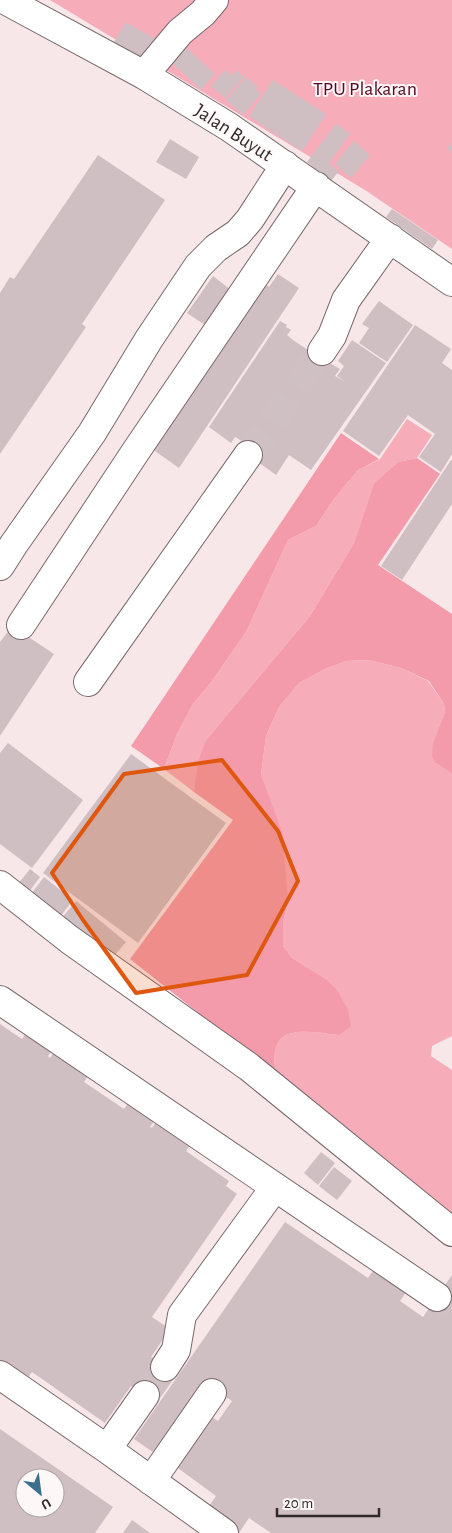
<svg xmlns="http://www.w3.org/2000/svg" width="452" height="1533" viewBox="0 0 452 1533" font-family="'Alegreya Sans',sans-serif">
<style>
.green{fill:#f6acb9}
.forest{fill:#f39bab}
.building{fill:#cfbfc2;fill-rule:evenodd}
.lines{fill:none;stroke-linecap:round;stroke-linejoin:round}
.minor-tunnel{stroke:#cfc1c3;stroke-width:28;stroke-dasharray:28 14;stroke-linecap:butt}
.minor-casing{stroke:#786a6c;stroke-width:30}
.minor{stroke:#fff;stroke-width:28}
.marked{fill:#df570e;fill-opacity:0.2;stroke:#df570e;stroke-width:4;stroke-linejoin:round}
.labels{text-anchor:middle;stroke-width:4;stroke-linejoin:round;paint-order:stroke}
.park-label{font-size:20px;fill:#560823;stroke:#fef7f8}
.street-label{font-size:20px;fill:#302a2b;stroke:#fef7f8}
</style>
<rect width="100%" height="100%" fill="#f7e7e9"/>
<path class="green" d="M50 0H452V249L365 190Z
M407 419 432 435 417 458 398 462 374 483 354 543 310 616 206 740 194 792 164 769 177 734 193 704 212 681 246 632 288 540 316 526 334 499 357 471 380 459Z
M369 660 401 668 428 681 444 704 445 712 433 742 436 763 452 774V1036L432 1046 431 1056 452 1070V1215L276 1074C267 1022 302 1031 339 1035L326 979 292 958 283 946V923L288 899 261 775 266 736 279 707 299 683 325 669 346 661Z"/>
<path class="forest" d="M341 433 379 459 357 471 334 499 316 526 288 540 246 632 212 681 193 704 177 734 164 769 131 746Z
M417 458 440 474 378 565 452 614V774L436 763 432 756 433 742 445 712 444 704 429 681 401 668 369 660 346 661 325 669 299 683 279 707 266 736 261 775 282 832 288 900 283 923V946L292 958 326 979 337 990 348 1010 351 1026 339 1035C302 1031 267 1022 276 1074L130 959 233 820 194 792 198 762 206 740 310 616 354 543 374 483 398 462Z"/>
<path class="building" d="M126 22 157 40 145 59 114 42Z
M181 43 215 74 201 90 167 58Z
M225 70 232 76 236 70 244 77 225 98 211 86Z
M246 77 258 87 256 89 261 94 243 115 226 100Z
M273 80 326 114 302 151 276 134 280 127 275 134 249 116Z
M336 124 350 134 329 163 339 171 331 181 307 162Z
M170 139 199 157 186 179 156 162Z
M354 141 370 155 351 178 335 164Z
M452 143V153L447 148Z
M98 155 165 200 82 324 86 327 0 454V293L10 277 14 279Z
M392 209 438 240 432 249 386 217Z
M278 274 299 288 179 468 148 446 259 281 269 287Z
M213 276 231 290 205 325 187 313Z
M379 301 413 325 387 362 359 343 369 328 362 324Z
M280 321 287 325 286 327 291 330 287 335 293 340 311 352 340 369 335 376 344 381 337 376 344 366 338 361 352 340 386 363 311 470 289 455 276 475 243 451 247 444 235 437 231 443 209 427Z
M415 325 451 349 442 363 452 370V454L441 472 419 457 435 434 408 415 379 456 343 431Z
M451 460 452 461V504L402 580 381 566Z
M12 626 54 654 0 736V642Z
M8 743 83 800 32 868 0 844V753Z
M131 754 226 823 138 943 43 873Z
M30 869 40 877 29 892 18 884Z
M44 877 73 900 60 917 31 894Z
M76 901 126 942 110 961 60 920Z
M34 1021 60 1039 48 1056 50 1058 62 1041 96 1064 84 1082 124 1109 136 1092 162 1110 150 1127 152 1128 164 1111 198 1134 186 1151 229 1181 226 1186 237 1194 152 1317 170 1329 151 1357 171 1371 151 1399 131 1386 105 1423 32 1372 20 1389 0 1375V1024L22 1039Z
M321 1152 335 1163 318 1185 304 1173Z
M334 1167 352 1181 337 1200 319 1186Z
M285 1222 368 1278 380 1261 412 1284 400 1301 423 1317 452 1275V1533H271L249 1518 239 1533H230L203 1515 216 1496 171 1463 206 1413 218 1421 232 1401 210 1386 160 1457 134 1439Z
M0 1429 113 1507 95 1533H0ZM25 1478H55V1508H25Z
M132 1520 150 1533H123Z"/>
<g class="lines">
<path class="minor-tunnel" d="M248 455 322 351
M437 1297 452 1308
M145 1395 165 1367"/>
<defs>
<path id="minor" d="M5 0 144 75 229 127 452 282
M144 75 180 32 203 13 214 0
M322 351 332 336 346 300 390 238
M0 566 14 544 92 433 149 339 198 266 216 248 238 233 250 219 285 165
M21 625 136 451 316 186
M88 682 248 455
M0 885 70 940 249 1067 452 1232
M0 1000 437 1297
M165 1367 176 1350 182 1315 275 1187
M0 1375 107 1449 224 1533
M107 1449 145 1395
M151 1481 212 1393"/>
</defs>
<use href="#minor" class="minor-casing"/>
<use href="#minor" class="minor"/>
</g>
<path class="marked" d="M222 760 278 831 298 881 247 975 136 993 83 920 52 873 124 774Z"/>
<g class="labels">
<g class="park-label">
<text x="365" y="95">TPU Plakaran</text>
</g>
<g class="street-label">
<text transform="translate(234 132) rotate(33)" y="7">Jalan Buyut</text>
</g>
</g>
<g transform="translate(40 1493) rotate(151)"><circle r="24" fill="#fef7f8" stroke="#aca5a6"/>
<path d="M0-4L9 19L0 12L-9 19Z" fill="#3a708b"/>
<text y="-8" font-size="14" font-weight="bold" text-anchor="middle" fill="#302a2b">U</text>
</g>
<path d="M277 1508v8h102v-8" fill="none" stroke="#302a2b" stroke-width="2.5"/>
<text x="284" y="1508" font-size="15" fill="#302a2b" stroke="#fef7f8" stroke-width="4" paint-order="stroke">20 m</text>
</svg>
